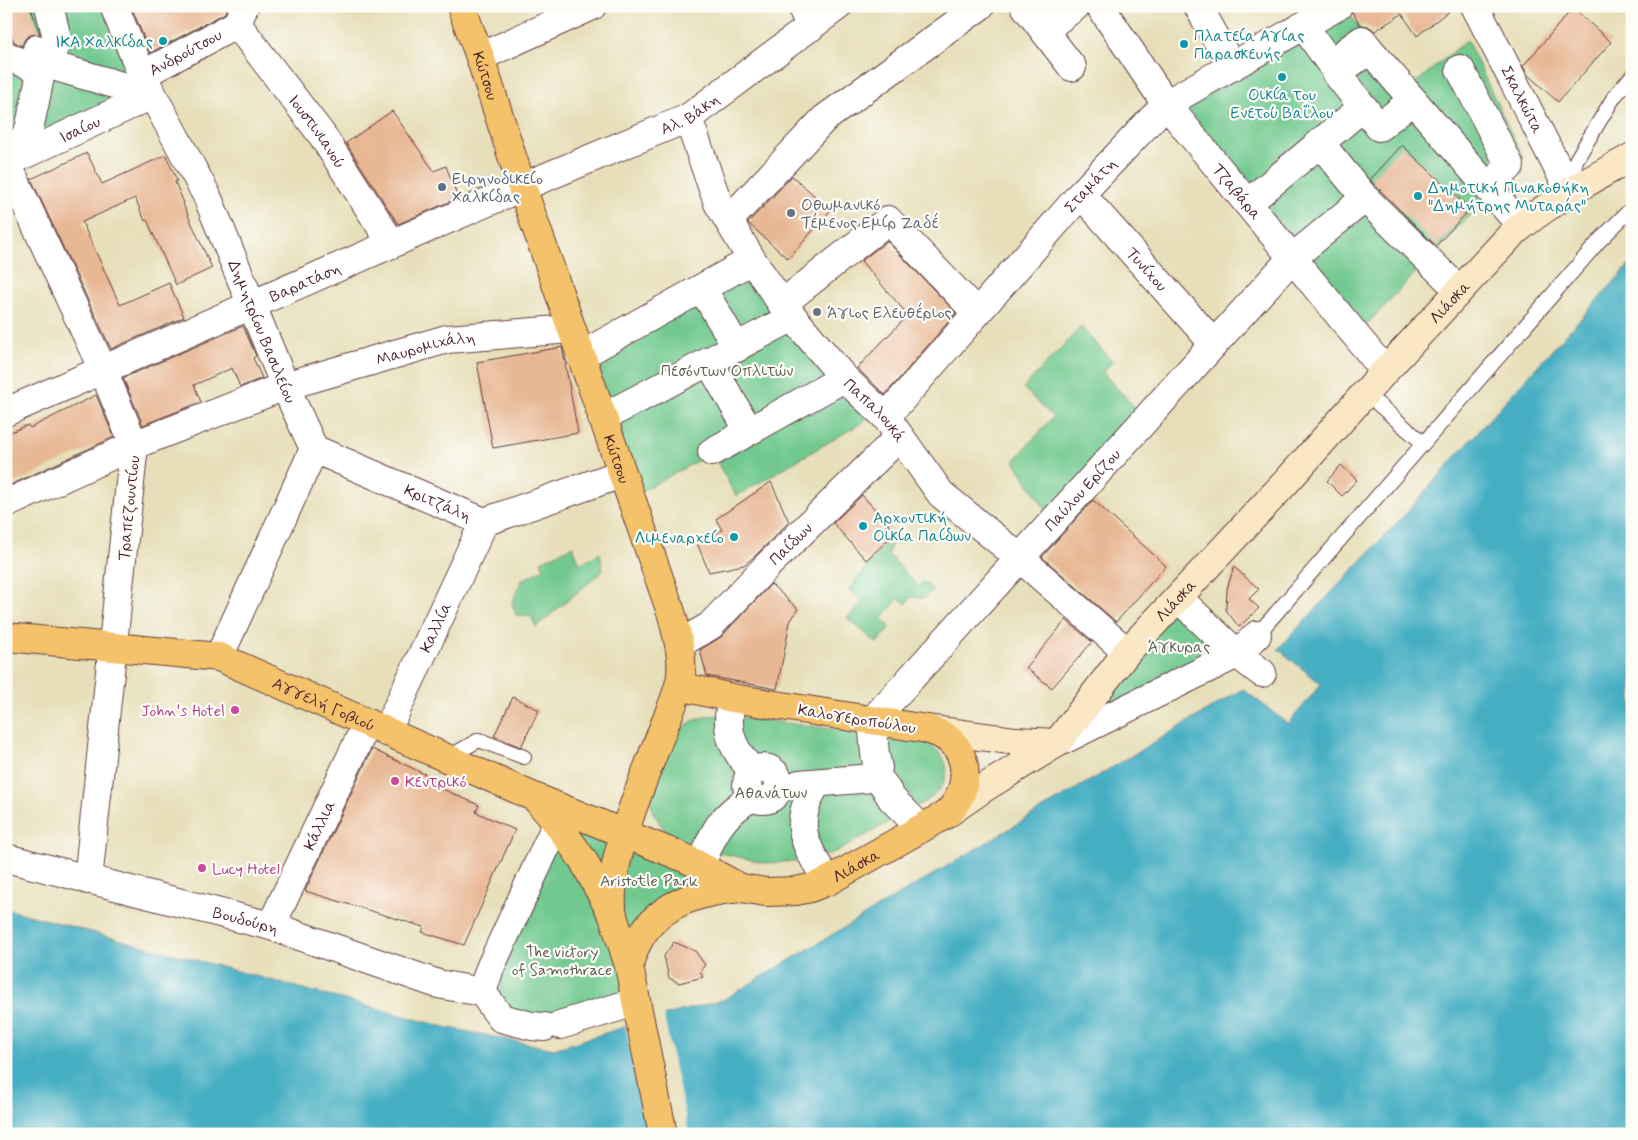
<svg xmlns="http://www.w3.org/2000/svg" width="1638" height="1140" viewBox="0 0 1638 1140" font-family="Mynerve,sans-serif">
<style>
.green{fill:#71c98f;stroke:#5e745d}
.water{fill:#44aec3;stroke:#476677}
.pier{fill:#e7dfb9}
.building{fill:#e8b895}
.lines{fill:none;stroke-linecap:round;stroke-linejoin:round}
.lane-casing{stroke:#623c40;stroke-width:16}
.street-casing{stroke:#623c40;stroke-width:30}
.secondary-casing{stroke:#623c40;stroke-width:30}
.primary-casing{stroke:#623c40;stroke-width:30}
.lane{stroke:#fff;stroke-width:14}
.street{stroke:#fff;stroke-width:28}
.secondary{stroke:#fae7c3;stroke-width:28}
.primary{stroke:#f3c26a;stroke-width:28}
.culture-dot{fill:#0f9aa8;stroke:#fdfcf7;stroke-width:2}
.service-dot{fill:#5c6f8a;stroke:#fdfcf7;stroke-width:2}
.worship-dot{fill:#6b7280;stroke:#fdfcf7;stroke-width:2}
.hotel-dot{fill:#d1479c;stroke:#fdfcf7;stroke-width:2}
.labels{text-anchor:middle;stroke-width:4.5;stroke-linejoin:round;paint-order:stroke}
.culture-label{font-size:16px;fill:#0d838f;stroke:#fdfcf7;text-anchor:start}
.street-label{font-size:16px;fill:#4a1f2b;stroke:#fdfcf7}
.service-label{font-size:16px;fill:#4e5e75;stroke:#fdfcf7;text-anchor:start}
.worship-label{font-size:16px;fill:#5b616d;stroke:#fdfcf7;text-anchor:start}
.park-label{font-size:16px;fill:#585a4e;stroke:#fdfcf7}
.hotel-label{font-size:16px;fill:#b23c85;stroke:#fdfcf7;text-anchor:start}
</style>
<rect width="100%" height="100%" fill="#fdfcf7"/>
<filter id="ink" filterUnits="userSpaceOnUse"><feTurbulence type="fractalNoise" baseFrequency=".02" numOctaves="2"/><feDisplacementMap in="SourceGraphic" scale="10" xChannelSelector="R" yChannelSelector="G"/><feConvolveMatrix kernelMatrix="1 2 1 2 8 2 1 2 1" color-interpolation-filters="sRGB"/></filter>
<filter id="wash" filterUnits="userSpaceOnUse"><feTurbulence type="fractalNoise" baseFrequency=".0096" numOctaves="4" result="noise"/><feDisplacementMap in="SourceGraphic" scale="20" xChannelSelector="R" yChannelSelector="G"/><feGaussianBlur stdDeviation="1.12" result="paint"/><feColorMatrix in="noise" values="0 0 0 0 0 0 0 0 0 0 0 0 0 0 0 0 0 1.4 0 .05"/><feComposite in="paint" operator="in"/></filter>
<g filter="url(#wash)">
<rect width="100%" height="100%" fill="#e7dfb9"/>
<path class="green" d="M6 6H114L152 95 6 161Z
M1345 9 1408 89 1467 40 1523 158 1362 330 1185 106Z
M752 260 878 410 860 424 736 496 712 453 629 498 580 356Z
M1081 327 1112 361 1103 373 1146 419 1053 521 1014 461 1053 417 1023 388Z
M888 540 892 543 888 554 918 586 923 581 933 590 925 598 911 597 906 604 899 598 882 618 890 627 877 643 847 618 863 602 849 589Z
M573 546 580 564 600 553 603 571 536 627 531 616 516 615 512 603 522 580 544 569 541 561Z
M1178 598 1237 654 1111 716 1097 690Z
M722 715 920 740C951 751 956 779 929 799L840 850 820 857 797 861 766 863 711 851 677 839 664 829 653 813 650 796 675 732 691 722 707 716Z
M571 812 741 888 650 923 635 1002 560 1025 501 1018 490 968Z"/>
<path class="water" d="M1632 262V1134H6V909L445 1027 554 1049 647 1020 723 1000 1243 689 1288 724 1321 684 1278 649 1408 511 1490 418Z"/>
<path class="pier" d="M663 1013 689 1134H649L625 1024Z"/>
<g id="blocks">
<path class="building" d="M6 6H30L40 34 30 35 25 39 22 46 14 42 6 23Z
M131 6H227L225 13 150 53Z
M1354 6H1455L1417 36 1402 14 1375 31 1368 26 1360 25 1352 12Z
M1573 8 1611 42 1558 102 1528 75 1523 66Z
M392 111 434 171 446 166 458 198 398 224 346 143Z
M1402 145 1470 209 1436 246 1370 180Z
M87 153 102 184 166 155 177 181 175 182 184 203 183 204 212 268 176 285 147 220 145 221 135 198 82 222 120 305 169 283 184 317 111 349 31 179Z
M792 176 831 210 788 259 748 223Z
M887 241 956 313 885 395 857 368 908 315 861 261Z
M243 326 256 356 253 358 262 378 240 387 232 368 194 385 201 402 143 425 123 378Z
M562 347 578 433 493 448 477 362Z
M96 395 114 437 6 487V434L28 425 30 428Z
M1341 465 1357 480 1342 496 1327 481Z
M771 482 789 522 755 556 744 565 709 572 697 543 722 530 716 519Z
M862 495 896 533 866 560 833 523Z
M1093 500 1166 566 1116 622 1042 557Z
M1234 567 1259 589 1249 599 1259 608 1239 627 1226 610 1227 589Z
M771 584 798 609 790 622 777 689 707 676 700 650 721 637Z
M1066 620 1092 642 1052 688 1026 668Z
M513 697 539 710 521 747 494 736Z
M372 749 435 779 433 785 479 805 476 812 515 830 464 945 422 932 424 927 305 891Z
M674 942 695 951 705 965 700 971 703 977 679 983 669 978 664 956Z"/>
</g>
</g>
<g filter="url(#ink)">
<use href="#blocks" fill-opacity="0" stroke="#623c40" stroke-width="1"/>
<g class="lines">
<defs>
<path id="lane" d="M1571 188 1576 160 1614 97 1632 76
M1378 404 1423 443
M1257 635 1600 240 1632 208
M447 758 479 740 524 757"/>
<g id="street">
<path d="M49 6 58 42 43 63 152 95"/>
<path id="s1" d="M114 6 142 75 207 196 285 386 314 449 219 657"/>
<path d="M801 6 811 27"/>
<path d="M1025 6 1072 67"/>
<path id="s2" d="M1100 6 1166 104 1385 371"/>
<path d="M1198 6 1232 67"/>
<path id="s3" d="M1475 6 1570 192"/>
<path id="s4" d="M237 24 322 135 392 244"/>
<path d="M1304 26 1330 63 1362 40 1370 50 1336 73 1379 127 1413 100"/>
<path d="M1044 30 1076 6"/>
<path d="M1370 50 1521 226"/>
<path d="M6 55 10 58 42 70"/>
<path d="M480 57 592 6"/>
<path d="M1460 69 1510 166 1488 187"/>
<path id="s5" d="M142 75 237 24 244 7"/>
<path id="s6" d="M688 118 718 203 752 260 782 304 844 378 886 417 941 494 1020 558 1127 652"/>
<path d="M6 161 103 370 134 445 88 880"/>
<path id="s7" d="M6 163 152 95"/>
<path d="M7 163 29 130 43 63 37 49"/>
<path id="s8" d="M1081 194 1214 344"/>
<path d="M1365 198 1459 290"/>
<path d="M1248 203 1363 107"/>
<path d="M729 220 824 119 980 6"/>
<path d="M702 288 737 348"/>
<path d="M782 304 888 220 977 313"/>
<path d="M580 356 752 260"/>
<path d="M709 362 749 431"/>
<path id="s9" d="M6 412 522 187 688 118 838 6"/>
<path id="s10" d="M886 417 1081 194 1166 104 1338 6"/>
<path d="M602 418 793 317"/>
<path id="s11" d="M314 449 484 522 621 474"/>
<path d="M712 452 844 378"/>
<path id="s12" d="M6 504 134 445 285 386 447 339 571 329"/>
<path d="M1178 598 1237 654 1262 673"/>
<path id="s13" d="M679 644 710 626 767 566 899 437"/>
<path d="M732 698C724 731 731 747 753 772"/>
<path id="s14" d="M386 732 484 522"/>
<path d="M1057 743 1237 654 1257 635"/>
<path id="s15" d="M878 768 875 754 872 721 1292 258 1365 198 1320 143"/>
<circle cx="763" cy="784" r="16"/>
<path d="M817 783C791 824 804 844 828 881"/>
<path d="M799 784 872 778"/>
<path d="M883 784 892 799 921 828"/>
<path id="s16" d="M6 858 271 926 438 984 482 992 490 968 557 823"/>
<path d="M701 865C714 830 721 816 753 796"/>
<path id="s17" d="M271 926 367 723"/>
<path d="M482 992 501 1018 532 1026 544 1027"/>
<path d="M560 1025 635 1002"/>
</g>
<g id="secondary">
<path d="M927 729 1016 741 1057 743"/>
<path id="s18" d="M945 815 987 786 1057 743 1127 652 1287 481 1385 371 1512 234C1547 203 1591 180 1632 157"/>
</g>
<g id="primary">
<path id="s19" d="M461 6 480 57 522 187 672 615C677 635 683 655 681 675 679 692 670 710 664 726 646 775 604 865 613 916"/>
<path id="s20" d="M6 637 219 657 534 797 687 859 741 888 766 892 796 891 810 888 828 881 945 815C970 794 973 752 942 735 938 733 932 731 927 729L732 698 679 686"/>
<path d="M538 801 557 823 583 860 613 916 629 966 663 1134"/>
<path d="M629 966C642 910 689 892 741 888"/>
</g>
</defs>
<use href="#lane" class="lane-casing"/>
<use href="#street" class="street-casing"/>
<use href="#secondary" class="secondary-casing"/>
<use href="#primary" class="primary-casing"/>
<use href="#lane" class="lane"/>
<use href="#street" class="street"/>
<use href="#secondary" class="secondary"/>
<use href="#primary" class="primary"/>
</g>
</g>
<g class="culture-dot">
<circle cx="163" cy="41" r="5"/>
<circle cx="1184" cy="44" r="5"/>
<circle cx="1282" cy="77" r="5"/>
<circle cx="1418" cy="196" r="5"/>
<circle cx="863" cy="526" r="5"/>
<circle cx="734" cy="537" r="5"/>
</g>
<circle class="service-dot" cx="442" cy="187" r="5"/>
<g class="worship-dot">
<circle cx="791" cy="213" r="5"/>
<circle cx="817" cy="312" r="5"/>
</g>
<g class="hotel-dot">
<circle cx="235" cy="710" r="5"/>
<circle cx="395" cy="781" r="5"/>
<circle cx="202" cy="868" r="5"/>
</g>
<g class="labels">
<g class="culture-label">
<text x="1194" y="41">Πλατεία Αγίας<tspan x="1194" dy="18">Παρασκευής</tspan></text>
<text x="153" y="47" text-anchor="end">ΙΚΑ Χαλκίδας</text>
<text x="1282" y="100" text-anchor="middle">Οικία του<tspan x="1282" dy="18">Ενετού Βαΐλου</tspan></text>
<text x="1428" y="193">Δημοτική Πινακοθήκη<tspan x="1428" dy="18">"Δημήτρης Μυταράς"</tspan></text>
<text x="873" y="523">Αρχοντική<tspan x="873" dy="18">Οικία Παίδων</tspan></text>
<text x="724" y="543" text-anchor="end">Λιμεναρχείο</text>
</g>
<g class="street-label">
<text dy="6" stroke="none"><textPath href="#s5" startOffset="49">Ανδρούτσου</textPath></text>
<text dy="6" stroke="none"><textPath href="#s19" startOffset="74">Κώτσου</textPath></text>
<text dy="6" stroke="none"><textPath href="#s3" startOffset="105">Σκαλκώτα</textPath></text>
<text dy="6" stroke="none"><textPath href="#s9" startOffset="746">Αλ. Βάκη</textPath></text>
<text dy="6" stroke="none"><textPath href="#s7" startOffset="81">Ισαίου</textPath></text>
<text dy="6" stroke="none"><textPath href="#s4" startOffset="134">Ιουστινιανού</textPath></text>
<text dy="6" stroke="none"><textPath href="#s10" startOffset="309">Σταμάτη</textPath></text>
<text dy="6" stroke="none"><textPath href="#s2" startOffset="231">Τζαβάρα</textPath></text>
<text dy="6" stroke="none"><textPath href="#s8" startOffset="100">Τυνίχου</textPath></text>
<text dy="6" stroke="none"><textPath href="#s9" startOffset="326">Βαρατάση</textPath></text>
<text dy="6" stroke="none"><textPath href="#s18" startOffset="724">Λιάσκα</textPath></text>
<text dy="6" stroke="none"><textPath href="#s1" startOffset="358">Δημητρίου Βασιλείου</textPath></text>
<text dy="6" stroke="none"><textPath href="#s12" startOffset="449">Μαυρομιχάλη</textPath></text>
<text dy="6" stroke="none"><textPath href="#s6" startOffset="351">Παπαλουκά</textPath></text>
<text dy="6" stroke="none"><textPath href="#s19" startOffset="479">Κώτσου</textPath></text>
<text dy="6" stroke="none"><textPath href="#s15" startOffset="360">Παύλου Ερίζου</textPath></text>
<text dy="6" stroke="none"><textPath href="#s11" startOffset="135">Κριτζάλη</textPath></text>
<text transform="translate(128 508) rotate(-84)" y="6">Τραπεζουντίου</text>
<text dy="6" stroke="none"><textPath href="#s13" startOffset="151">Παίδων</textPath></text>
<text dy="6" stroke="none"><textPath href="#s18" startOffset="319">Λιάσκα</textPath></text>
<text dy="6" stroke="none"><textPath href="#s14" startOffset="116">Καλλία</textPath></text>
<text dy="6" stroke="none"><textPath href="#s20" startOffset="329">Αγγελή Γοβιού</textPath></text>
<text transform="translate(857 718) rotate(9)" y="6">Καλογεροπούλου</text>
<text dy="6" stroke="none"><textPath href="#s17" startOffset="112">Κάλλια</textPath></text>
<text dy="6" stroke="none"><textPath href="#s20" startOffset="906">Λιάσκα</textPath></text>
<text dy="6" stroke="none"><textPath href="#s16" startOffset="248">Βουδούρη</textPath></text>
</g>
<g class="service-label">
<text x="452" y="184">Ειρηνοδικείο<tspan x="452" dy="18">Χαλκίδας</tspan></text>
</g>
<g class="worship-label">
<text x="801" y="210">Οθωμανικό<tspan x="801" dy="18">Τέμενος Εμίρ Ζαδέ</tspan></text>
<text x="827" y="318">Άγιος Ελευθέριος</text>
</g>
<g class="park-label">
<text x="727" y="376">Πεσόντων Οπλιτών</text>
<text x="1179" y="652">Άγκυρας</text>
<text x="771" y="798">Αθανάτων</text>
<text x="649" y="886">Aristotle Park</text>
<text x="562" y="957">The victory<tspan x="562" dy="18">of Samothrace</tspan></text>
</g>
<g class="hotel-label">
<text x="225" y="716" text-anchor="end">John's Hotel</text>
<text x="405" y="787">Κεντρικό</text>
<text x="212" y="874">Lucy Hotel</text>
</g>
</g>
<rect width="1638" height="1140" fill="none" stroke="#fdfcf7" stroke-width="25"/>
</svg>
